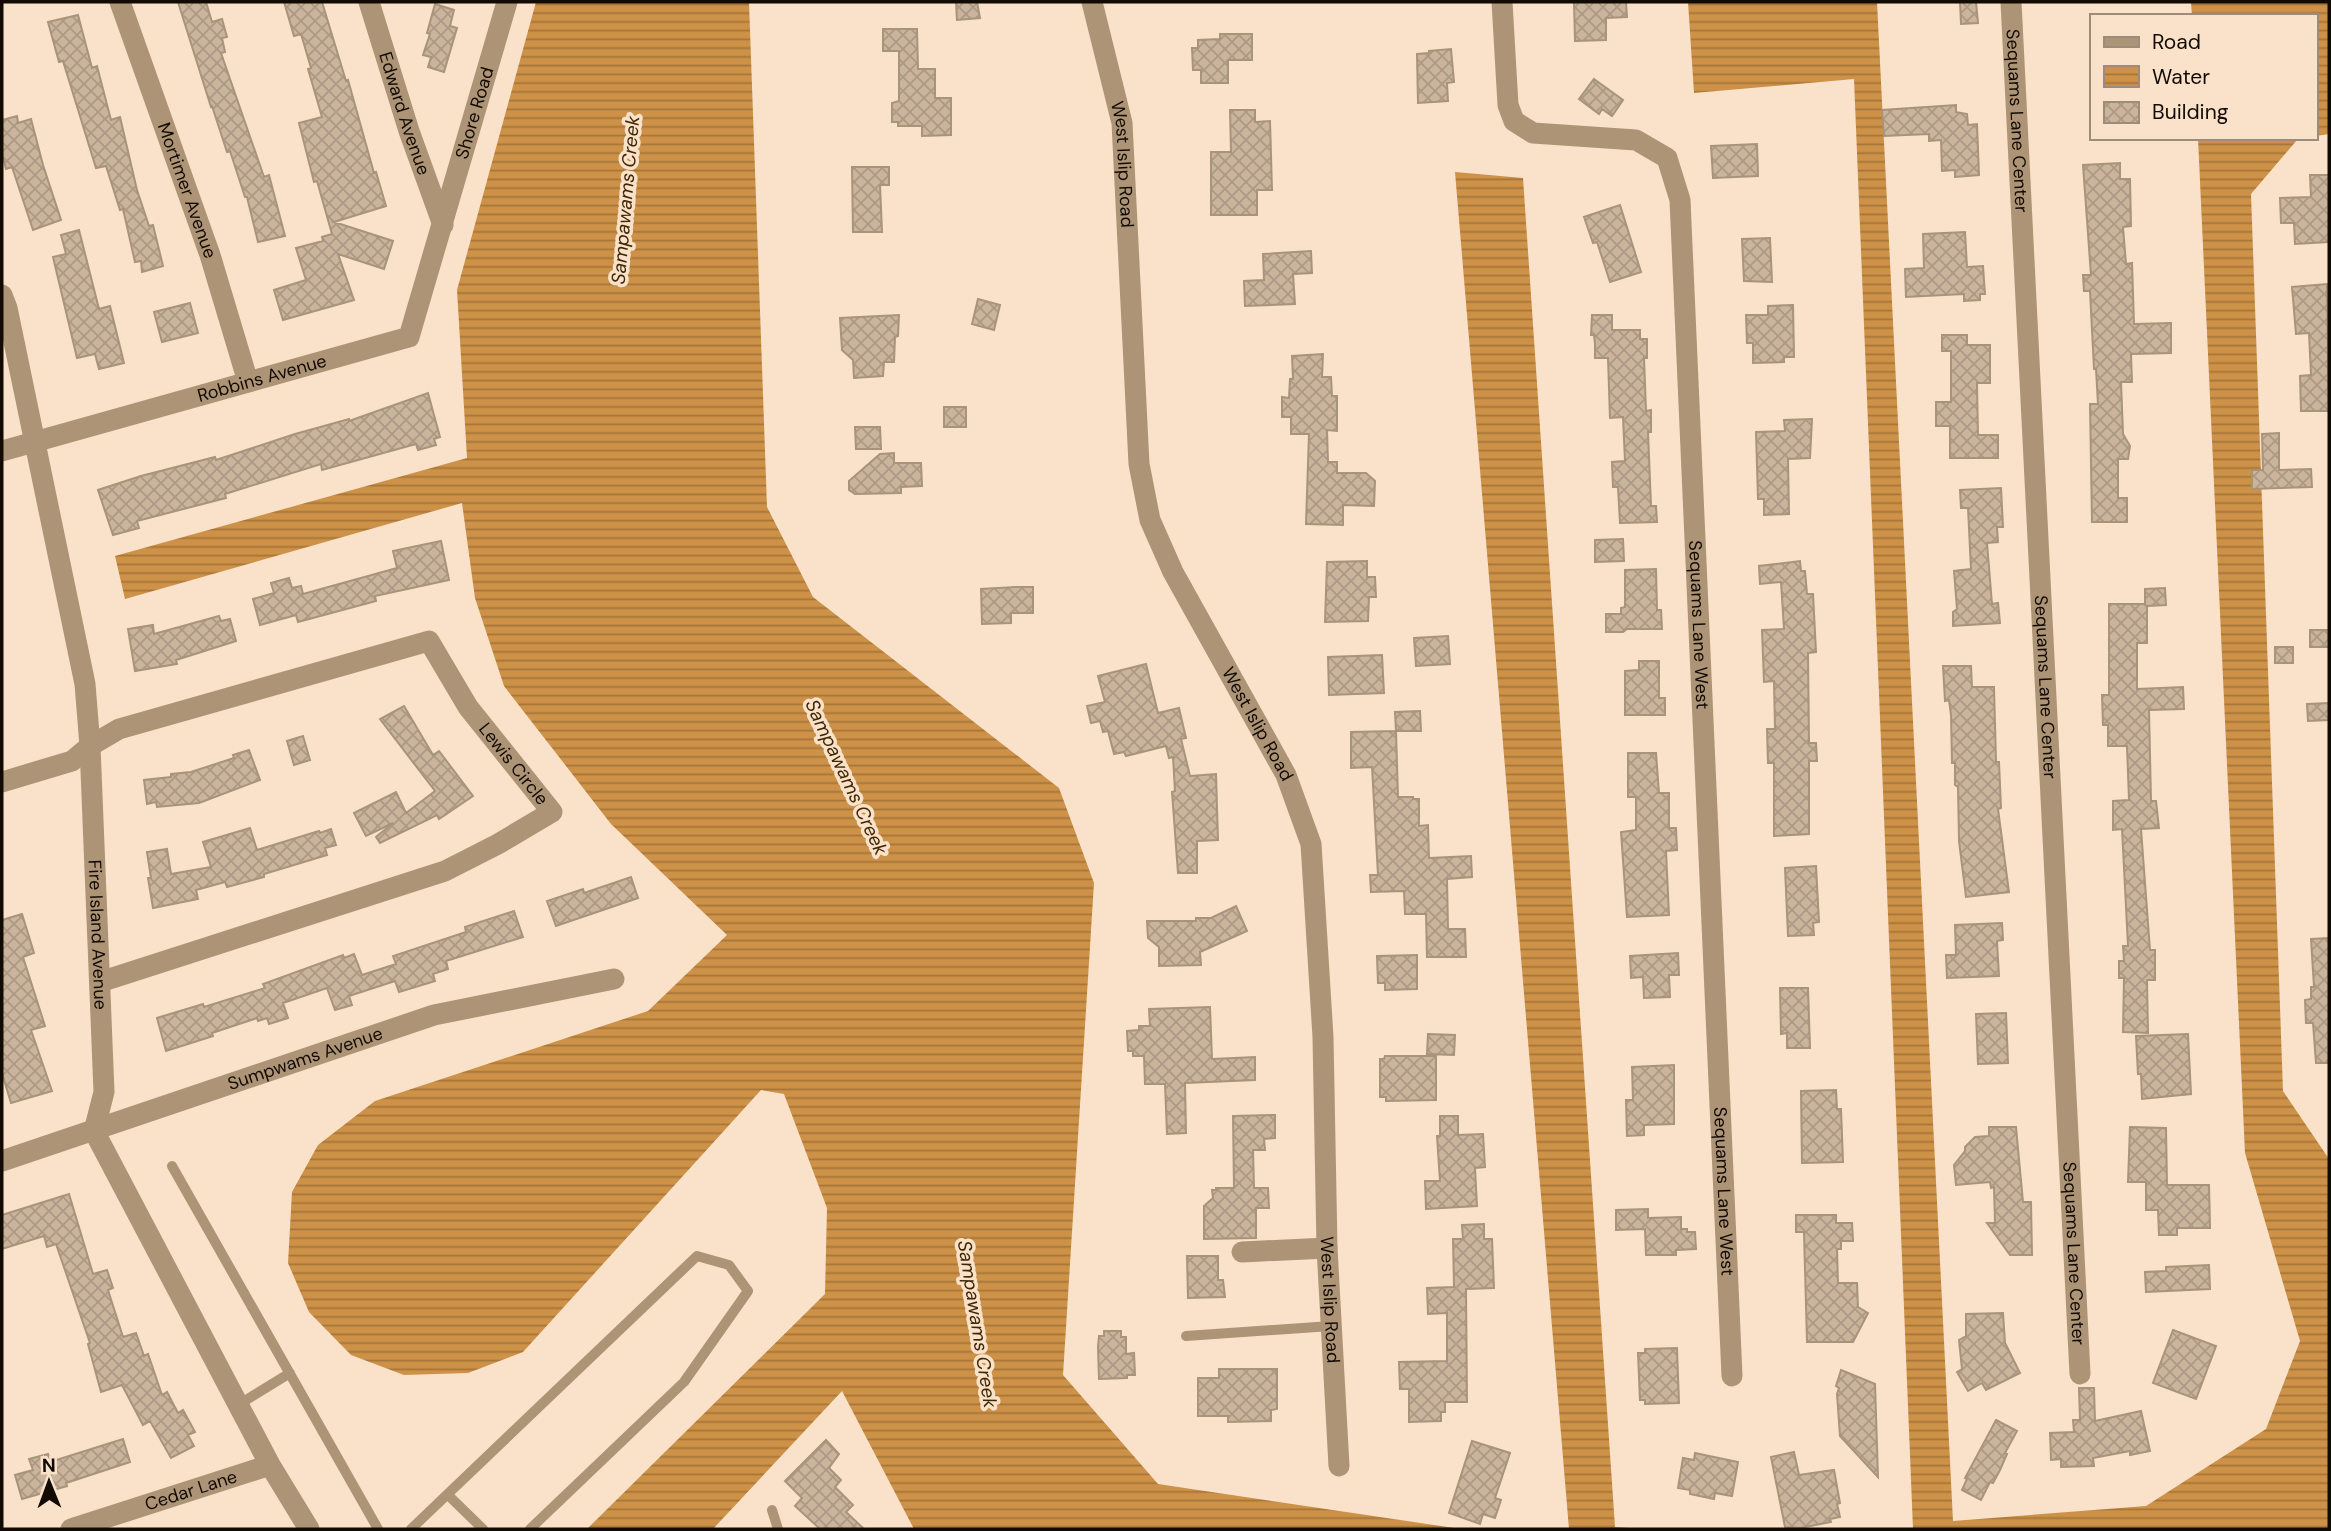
<svg xmlns="http://www.w3.org/2000/svg" width="2331" height="1531" viewBox="0 0 2331 1531" font-family="'DM Sans',sans-serif">
<style>
.water{fill:url(#water-rules)}
.building{fill:url(#building-cross-hatch);stroke:#a8937b;stroke-width:2}
.lines{fill:none;stroke-linecap:round;stroke-linejoin:round}
.lane{stroke:#ae9476;stroke-width:10}
.street{stroke:#ae9476;stroke-width:21}
.labels{text-anchor:middle;stroke-width:7;stroke-linejoin:round;paint-order:stroke}
.street-label{font-size:18px;fill:#120b04;stroke:#f9e2c9}
.water-label{font-size:19px;font-style:italic;fill:#3f2605;stroke:#f9e2c9}
</style>
<defs>
<pattern id="water-rules" width="6" height="5" patternUnits="userSpaceOnUse" patternTransform="scale(1.75)"><rect width="6" height="5" fill="#cd9147"/><path d="M0 2.5h6" fill="none" stroke="#a57539"/></pattern>
<pattern id="building-cross-hatch" width="8" height="8" patternUnits="userSpaceOnUse" patternTransform="scale(1.75)"><rect width="8" height="8" fill="#cab49c"/><path d="M0 0l8 8M0 8l8-8" fill="none" stroke="#ac9985"/></pattern>
</defs>
<rect width="100%" height="100%" fill="#f9e2c9"/>
<path class="water" d="M536 2H749L767 507 813 597 1059 788 1094 883 1063 1375 1158 1484 1461 1529H914L842 1391 713 1529H587L825 1294 827 1208 784 1094 761 1090 523 1352 468 1373 404 1375 351 1355 309 1312 288 1263 292 1192 318 1145 375 1101 648 1011 727 935 611 824 504 686 475 598 462 503 125 599 115 556 467 458 457 290Z
M1688 2H1877L1953 1521 2146 1506 2266 1429 2300 1341 2245 1153 2198 138H2307L2297 140 2251 194 2283 1091 2329 1159V1529H1913L1854 79 1694 93Z
M2191 2H2329V134L2315 136V16H2192Z
M1455 172 1523 178 1615 1527 1644 1529H1569Z"/>
<path class="building" d="M178 2H206L212 22 222 19 227 37 222 38 225 52 221 53 264 177 269 175 285 236 258 242 247 197H245L230 151 227 152 212 106 211 107Z
M284 2H322L346 81 348 80 374 173 376 172 386 206 334 222 393 241 384 269 338 254 354 300 283 320 274 290 306 280 296 248 323 241 322 237 332 234 317 181 314 182 299 123 322 117 308 69 311 68 301 34 294 36Z
M956 2H977L980 18 957 20Z
M1574 2H1626L1627 17 1606 18V40L1575 41Z
M1960 2H1976L1978 23 1961 24Z
M435 4 454 10 450 26 457 28 444 72 428 67 431 57 423 55 430 34 427 33Z
M78 15 92 68 97 66 111 120 120 117 137 190 149 226 153 225 163 266 142 272 141 261 135 262 123 209 120 210 106 166 96 168 63 61 59 62 48 22Z
M883 29H917L918 69H935V98H951V135L922 136V126H898V122H892V103L899 101V51H883Z
M1220 34H1252V60H1228V83H1201V70H1193L1192 48H1198V40L1220 39Z
M1451 49 1454 82 1447 83 1448 101 1418 103 1417 54 1429 53V51Z
M1594 79 1623 100 1612 116 1602 109 1599 114 1579 99Z
M1956 105V112L1967 114 1968 125 1977 124 1979 175 1955 177V170L1942 171 1941 140 1929 141V134L1884 136 1882 110Z
M1230 110H1255V122L1270 121 1272 190H1257V215H1211V152H1231Z
M17 116 18 123 31 119 43 165 61 220 33 230 12 167 6 169 2 153V120Z
M1757 144 1758 176 1713 178 1711 146Z
M2120 163V179H2130L2131 226 2123 227 2126 264 2132 263 2134 324 2171 323V353L2131 354 2132 382H2121L2123 434 2130 446 2128 459H2118V498H2127V522H2092L2090 404H2098L2096 369H2094L2090 291H2084L2083 275H2091L2083 165Z
M852 167H889V185H880L882 232H853Z
M2310 175H2329V242L2295 244 2294 223H2281L2280 198 2311 197Z
M1620 205 1641 272 1610 282 1597 242 1593 243 1584 217Z
M79 230 99 309 110 306 124 363 99 369 95 354 77 358 53 257 66 254 61 235Z
M1965 232 1967 267 1983 266 1985 294H1980V300L1964 301V294L1906 297 1905 269 1924 268 1923 234Z
M1770 238 1772 282 1744 281 1742 239Z
M1311 251 1312 273 1293 274 1295 304 1245 306 1244 281 1264 280 1263 254Z
M2327 284 2329 411H2301L2300 376 2311 375 2309 333 2296 334 2292 287Z
M978 299 1000 305 994 330 972 324Z
M190 303 198 333 162 342 154 312Z
M1793 305 1794 357H1784V362L1753 363V343H1747L1746 315H1768V306Z
M899 315 898 336 895 337 894 362H884L883 376 854 378 853 360 842 350 840 318Z
M1592 315H1612V330H1640V339H1647V358H1644L1646 411 1651 410V432H1648L1651 506H1656L1657 522 1620 523 1618 487H1613L1612 462 1625 461 1623 417 1610 418 1608 358H1595V344L1594 335H1591Z
M1942 335H1967V345H1990V383H1977L1978 435H1998V458H1950V426H1936V402H1951V351H1942Z
M1323 354 1322 377H1331L1332 396H1337V431L1327 430 1328 462H1337V473H1366L1375 481 1374 506 1343 505V525L1306 524 1309 434H1291V417H1282V397L1289 398 1290 379H1293L1292 356Z
M428 393 440 437 434 439 436 445 418 450 416 444 322 470 321 464 225 494 226 498 137 521 139 528 113 535 98 490 141 476 215 457 216 460 295 434 349 419V421Z
M944 407H966V427H944Z
M1812 419 1810 458 1788 459 1789 514 1764 515V499H1758L1756 432 1785 431 1784 420Z
M855 427H880L881 449H856Z
M2279 433V470L2311 469 2312 487 2252 489V470H2263L2262 434Z
M894 453V463H921L922 486 901 487V493L855 494 849 490V481L880 454Z
M2001 488 2003 527H1997L1998 542 1987 543 1992 604 1998 603 2000 623 1953 626V612L1957 609 1954 571 1971 569 1968 508H1961L1960 490Z
M1623 539 1624 561 1595 562V540Z
M441 541 449 580 375 596 376 601 298 622 296 615 260 625 253 599 274 593 271 583 289 578 292 588 301 586 303 594 397 568 393 551Z
M1367 561V577H1375L1376 597H1369L1368 621 1325 622 1327 562Z
M1800 561 1801 571H1805L1807 594H1813L1816 652 1808 653 1809 743H1816L1817 761H1809V834L1774 836V763H1768L1767 729H1775L1774 681 1764 682 1762 630 1784 629 1781 582 1760 584 1759 566Z
M1656 569 1657 610H1661L1662 629H1627L1623 632H1606V614H1621V608L1625 607V570Z
M1016 587H1033V613H1011V623L982 624 981 589Z
M2165 588 2166 605 2147 606V643H2137V689L2183 687 2184 709 2149 710 2151 801H2156L2159 828 2141 829 2150 950H2155V980H2147L2148 1033 2123 1032 2124 978H2119V961H2124L2123 946H2128L2122 829 2113 830V801L2129 800 2127 746H2108V725H2103L2102 695H2109V604H2145V589Z
M219 616 221 621 230 619 236 641 176 660 177 664 135 671 128 629 153 625 154 634Z
M2310 630H2329V647H2310Z
M1448 636 1450 664 1416 666 1414 638Z
M2275 647H2293V663H2275Z
M1382 655 1384 693 1329 695 1328 657Z
M1639 661H1659V698H1665V715H1625V671L1639 670Z
M1146 664 1158 713 1179 708 1186 738 1181 739 1190 776 1216 774 1218 840 1197 841V873H1178L1172 792 1175 791 1173 757 1169 758 1166 746 1126 756 1124 752 1114 754 1108 731 1103 732 1100 721 1091 723 1087 706 1105 702 1098 676Z
M1943 666H1971L1972 687H1994L1996 762H1999L2001 808 1998 809 2009 892 1966 897 1959 841 1958 787 1955 785V763H1952L1951 715 1949 700 1945 701Z
M2329 703V720L2308 721 2307 704Z
M404 706 433 755 439 751 473 796 439 819 437 815 380 843 376 837 393 823 366 836 354 813 396 792 406 813 435 791 380 719Z
M1420 711 1421 731H1396L1395 712Z
M1396 731 1398 797H1413V799H1419V826L1428 825 1429 858 1471 856 1472 877 1447 879 1448 929H1465L1466 957H1427L1426 914H1405L1404 891 1371 892 1370 875H1378L1372 767 1351 768V732Z
M303 736 310 760 294 765 287 741Z
M249 750 260 780 199 803 157 807 156 802 147 804 144 780 171 777V774L191 772 234 758 233 755Z
M1628 753H1656L1659 793H1669V828H1676L1677 850 1666 851 1669 915 1627 917 1621 832 1636 830V797H1628Z
M250 828 257 850 319 831 320 833 331 829 336 845 325 848 327 855 264 874V877L227 887 225 882 196 890 198 899 153 908 148 878H151L147 852 167 849 171 874 211 867 203 842Z
M1816 866 1819 922 1813 923 1814 935 1788 936 1785 868Z
M631 877 638 898 556 926 547 901 583 889 584 893Z
M1236 906 1247 931 1200 952 1201 965 1159 966V947L1148 938 1147 921H1196V918H1211Z
M514 911 523 937 446 961 448 969 433 974 435 981 399 992 395 981 349 996 352 1005 335 1010 327 988 283 1003 288 1018 269 1024 267 1018 258 1021 257 1018 212 1033 213 1036 166 1051 157 1018 203 1004 204 1007 265 988 263 984 343 955 344 958 354 954 362 975 396 964 393 956 466 932 465 927Z
M22 914 34 953 23 957 45 1026 31 1030 52 1091 11 1103 2 1073V920Z
M2002 923 2003 940 1997 941 1999 976 1947 978 1946 955H1956L1955 925Z
M2329 938V1063H2316L2313 1023H2306L2305 1000 2311 999V987H2314L2311 939Z
M1678 953 1679 975H1669L1670 997 1644 998 1643 977 1631 978 1630 956Z
M1417 955V989L1385 990V983H1378L1377 956Z
M1780 988H1808L1810 1048H1787V1033L1781 1034Z
M1210 1007 1212 1059 1255 1057V1080L1185 1083 1186 1133 1167 1134 1165 1084H1145L1144 1056H1133V1051H1128L1127 1031 1139 1030V1026H1150L1149 1009Z
M2006 1013 2008 1063 1978 1064 1976 1014Z
M1428 1034 1455 1035 1454 1055 1427 1054Z
M2188 1034 2191 1094 2142 1099 2141 1074H2138L2136 1036Z
M1385 1056H1436V1100L1386 1101V1097H1380V1059H1384Z
M1674 1065V1124L1644 1125V1135L1627 1136 1626 1100H1633L1632 1067Z
M1836 1090 1837 1109H1841L1843 1162 1802 1163 1801 1091Z
M1275 1115V1138L1264 1139 1265 1150H1253L1254 1188H1268L1269 1208H1256V1238L1204 1239V1206L1213 1198 1212 1190H1216V1188H1234L1233 1116Z
M1440 1116H1458V1135L1483 1134 1485 1167 1475 1168 1477 1206 1426 1209 1425 1181H1440L1437 1136H1440Z
M1989 1127H2016L2023 1202H2031L2032 1255H2010L1987 1223H1995L1994 1187 1991 1188 1990 1182 1956 1185 1954 1165 1965 1151V1147L1975 1137 1989 1136Z
M2130 1127 2166 1128 2167 1185H2209L2210 1228H2177V1235H2159L2158 1210H2146V1182H2128Z
M69 1194 93 1274 107 1270 113 1288 108 1290 123 1337 136 1333 144 1356 148 1354 162 1395 167 1392 178 1413 183 1410 195 1432 188 1435 194 1446 171 1458 150 1421 143 1425 122 1385 101 1392 88 1344 90 1343 56 1244 47 1247 44 1236 2 1249V1215Z
M1648 1209V1218L1681 1217V1229H1687V1232H1695L1696 1249 1676 1250V1255H1646L1645 1229 1616 1230V1210Z
M1796 1215H1836V1223H1852L1853 1241H1841V1249H1837L1838 1283H1857L1858 1307 1868 1313 1853 1342H1807L1804 1232H1796Z
M1484 1224V1239H1492L1494 1288 1466 1289 1467 1402H1445V1412H1441V1421L1409 1422V1389H1400L1399 1362 1447 1361V1313L1428 1314 1427 1288 1454 1287 1453 1239H1463L1462 1225Z
M1187 1256H1218V1280H1223L1225 1297 1188 1298Z
M2209 1265 2210 1289 2146 1292 2145 1272 2166 1271V1267Z
M2003 1313 2005 1343 2020 1373 1986 1390 1982 1383 1968 1391 1957 1372 1962 1369 1959 1340 1966 1336V1314Z
M2173 1330 2216 1346 2196 1399 2153 1383Z
M1104 1331H1121V1337H1126V1354L1134 1353 1135 1375H1127V1378L1099 1379 1098 1347 1099 1336H1104Z
M1677 1348 1679 1403 1645 1404V1400H1640L1638 1353H1645V1349Z
M1219 1369H1277V1409L1271 1410V1421L1228 1422V1416H1198V1378H1219Z
M1841 1370 1875 1384 1878 1477 1840 1436 1837 1394 1839 1388 1836 1386Z
M2079 1388H2094L2095 1421 2141 1411 2150 1451 2130 1455V1451L2093 1458 2094 1466 2061 1467V1459L2051 1460 2050 1433 2074 1432 2073 1420H2080Z
M1996 1420 2017 1431 2005 1453 2007 1454 2000 1470 1993 1483 1990 1482 1981 1500 1962 1490 1967 1479 1965 1478Z
M123 1439 130 1462 66 1483 67 1486 22 1499 15 1475 33 1470 29 1459 48 1454 50 1462Z
M826 1440 839 1454 829 1468 841 1480 835 1487 853 1505 846 1512 864 1529H820L795 1506 802 1498 785 1481Z
M1472 1441 1510 1453 1495 1498 1501 1500 1495 1518 1483 1514 1480 1524 1449 1513Z
M1794 1452 1799 1475 1834 1470 1840 1503 1837 1504 1840 1517 1830 1519 1831 1522 1800 1528 1785 1527 1771 1457Z
M1695 1453 1738 1462 1732 1496 1715 1493 1714 1499 1690 1494V1490L1678 1488 1683 1458 1694 1460Z"/>
<g class="lines">
<path class="lane" d="M172 1166 378 1529
M1186 1336 1331 1326
M238 1405 290 1373
M448 1495 483 1529
M772 1510 778 1529
M411 1529 697 1256 729 1265 748 1291 684 1382 530 1529"/>
<g class="street">
<path id="s1" d="M120 2 210 255 248 382"/>
<path id="s2" d="M369 2 409 131 443 225"/>
<path id="s3" d="M1092 2 1122 123 1139 464 1150 520 1173 572 1286 775 1311 844 1323 1037 1327 1248 1339 1466"/>
<path id="s4" d="M1502 2 1508 105 1514 121 1533 133 1636 140 1667 158 1680 200 1732 1376"/>
<path id="s5" d="M2011 2 2080 1374"/>
<path id="s6" d="M2 295 7 308 85 684 90 746 104 1092 94 1131 270 1465 309 1529"/>
<path id="s7" d="M2 451 409 337 507 2"/>
<path id="s8" d="M2 782 72 761 90 746 119 729 429 641 468 707 552 812 498 844 445 871 100 982"/>
<path id="s9" d="M2 1161 434 1015 614 979"/>
<path d="M1242 1252 1327 1248"/>
<path id="s10" d="M71 1529 270 1465"/>
</g>
</g>
<g class="labels">
<g class="street-label">
<text dy="6" stroke="none"><textPath href="#s7" startOffset="656">Shore Road</textPath></text>
<text dy="6" stroke="none"><textPath href="#s2" startOffset="117">Edward Avenue</textPath></text>
<text dy="6" stroke="none"><textPath href="#s5" startOffset="119">Sequams Lane Center</textPath></text>
<text dy="6" stroke="none"><textPath href="#s3" startOffset="166">West Islip Road</textPath></text>
<text dy="6" stroke="none"><textPath href="#s1" startOffset="200">Mortimer Avenue</textPath></text>
<text dy="6" stroke="none"><textPath href="#s7" startOffset="270">Robbins Avenue</textPath></text>
<text dy="6" stroke="none"><textPath href="#s4" startOffset="751">Sequams Lane West</textPath></text>
<text dy="6" stroke="none"><textPath href="#s5" startOffset="686">Sequams Lane Center</textPath></text>
<text dy="6" stroke="none"><textPath href="#s3" startOffset="754">West Islip Road</textPath></text>
<text dy="6" stroke="none"><textPath href="#s8" startOffset="602">Lewis Circle</textPath></text>
<text dy="6" stroke="none"><textPath href="#s6" startOffset="649">Fire Island Avenue</textPath></text>
<text dy="6" stroke="none"><textPath href="#s9" startOffset="320">Sumpwams Avenue</textPath></text>
<text dy="6" stroke="none"><textPath href="#s4" startOffset="1318">Sequams Lane West</textPath></text>
<text dy="6" stroke="none"><textPath href="#s5" startOffset="1253">Sequams Lane Center</textPath></text>
<text dy="6" stroke="none"><textPath href="#s3" startOffset="1342">West Islip Road</textPath></text>
<text dy="6" stroke="none"><textPath href="#s10" startOffset="126">Cedar Lane</textPath></text>
</g>
<g class="water-label">
<text transform="translate(625 200) rotate(-85)" y="7">Sampawams Creek</text>
<text transform="translate(847 777) rotate(65)" y="7">Sampawams Creek</text>
<text transform="translate(978 1324) rotate(81)" y="7">Sampawams Creek</text>
</g>
</g>
<rect width="2331" height="1531" fill="none" stroke="#120b04" stroke-width="7"/>
<rect x="2090" y="14" width="228" height="126" fill="#f9e2c9" stroke="#9d8c7a" stroke-width="2"/>
<rect x="2104" y="37" width="35" height="10" fill="#ae9476" stroke="#9d8c7a" stroke-width="2"/>
<text x="2152" y="49" font-size="21" fill="#120b04">Road</text>
<rect x="2104" y="66" width="35" height="21" fill="url(#water-rules)" stroke="#9d8c7a" stroke-width="2"/>
<text x="2152" y="84" font-size="21" fill="#120b04">Water</text>
<rect x="2104" y="102" width="35" height="21" fill="url(#building-cross-hatch)" stroke="#9d8c7a" stroke-width="2"/>
<text x="2152" y="119" font-size="21" fill="#120b04">Building</text>
<g transform="translate(49 1482) rotate(359)" stroke="#f9e2c9" stroke-width="5" paint-order="stroke">
<path d="M0-5L12 26L0 18L-12 26Z" fill="#120b04"/>
<text y="-10" font-size="19" font-weight="bold" text-anchor="middle" fill="#120b04">N</text>
</g>
</svg>
